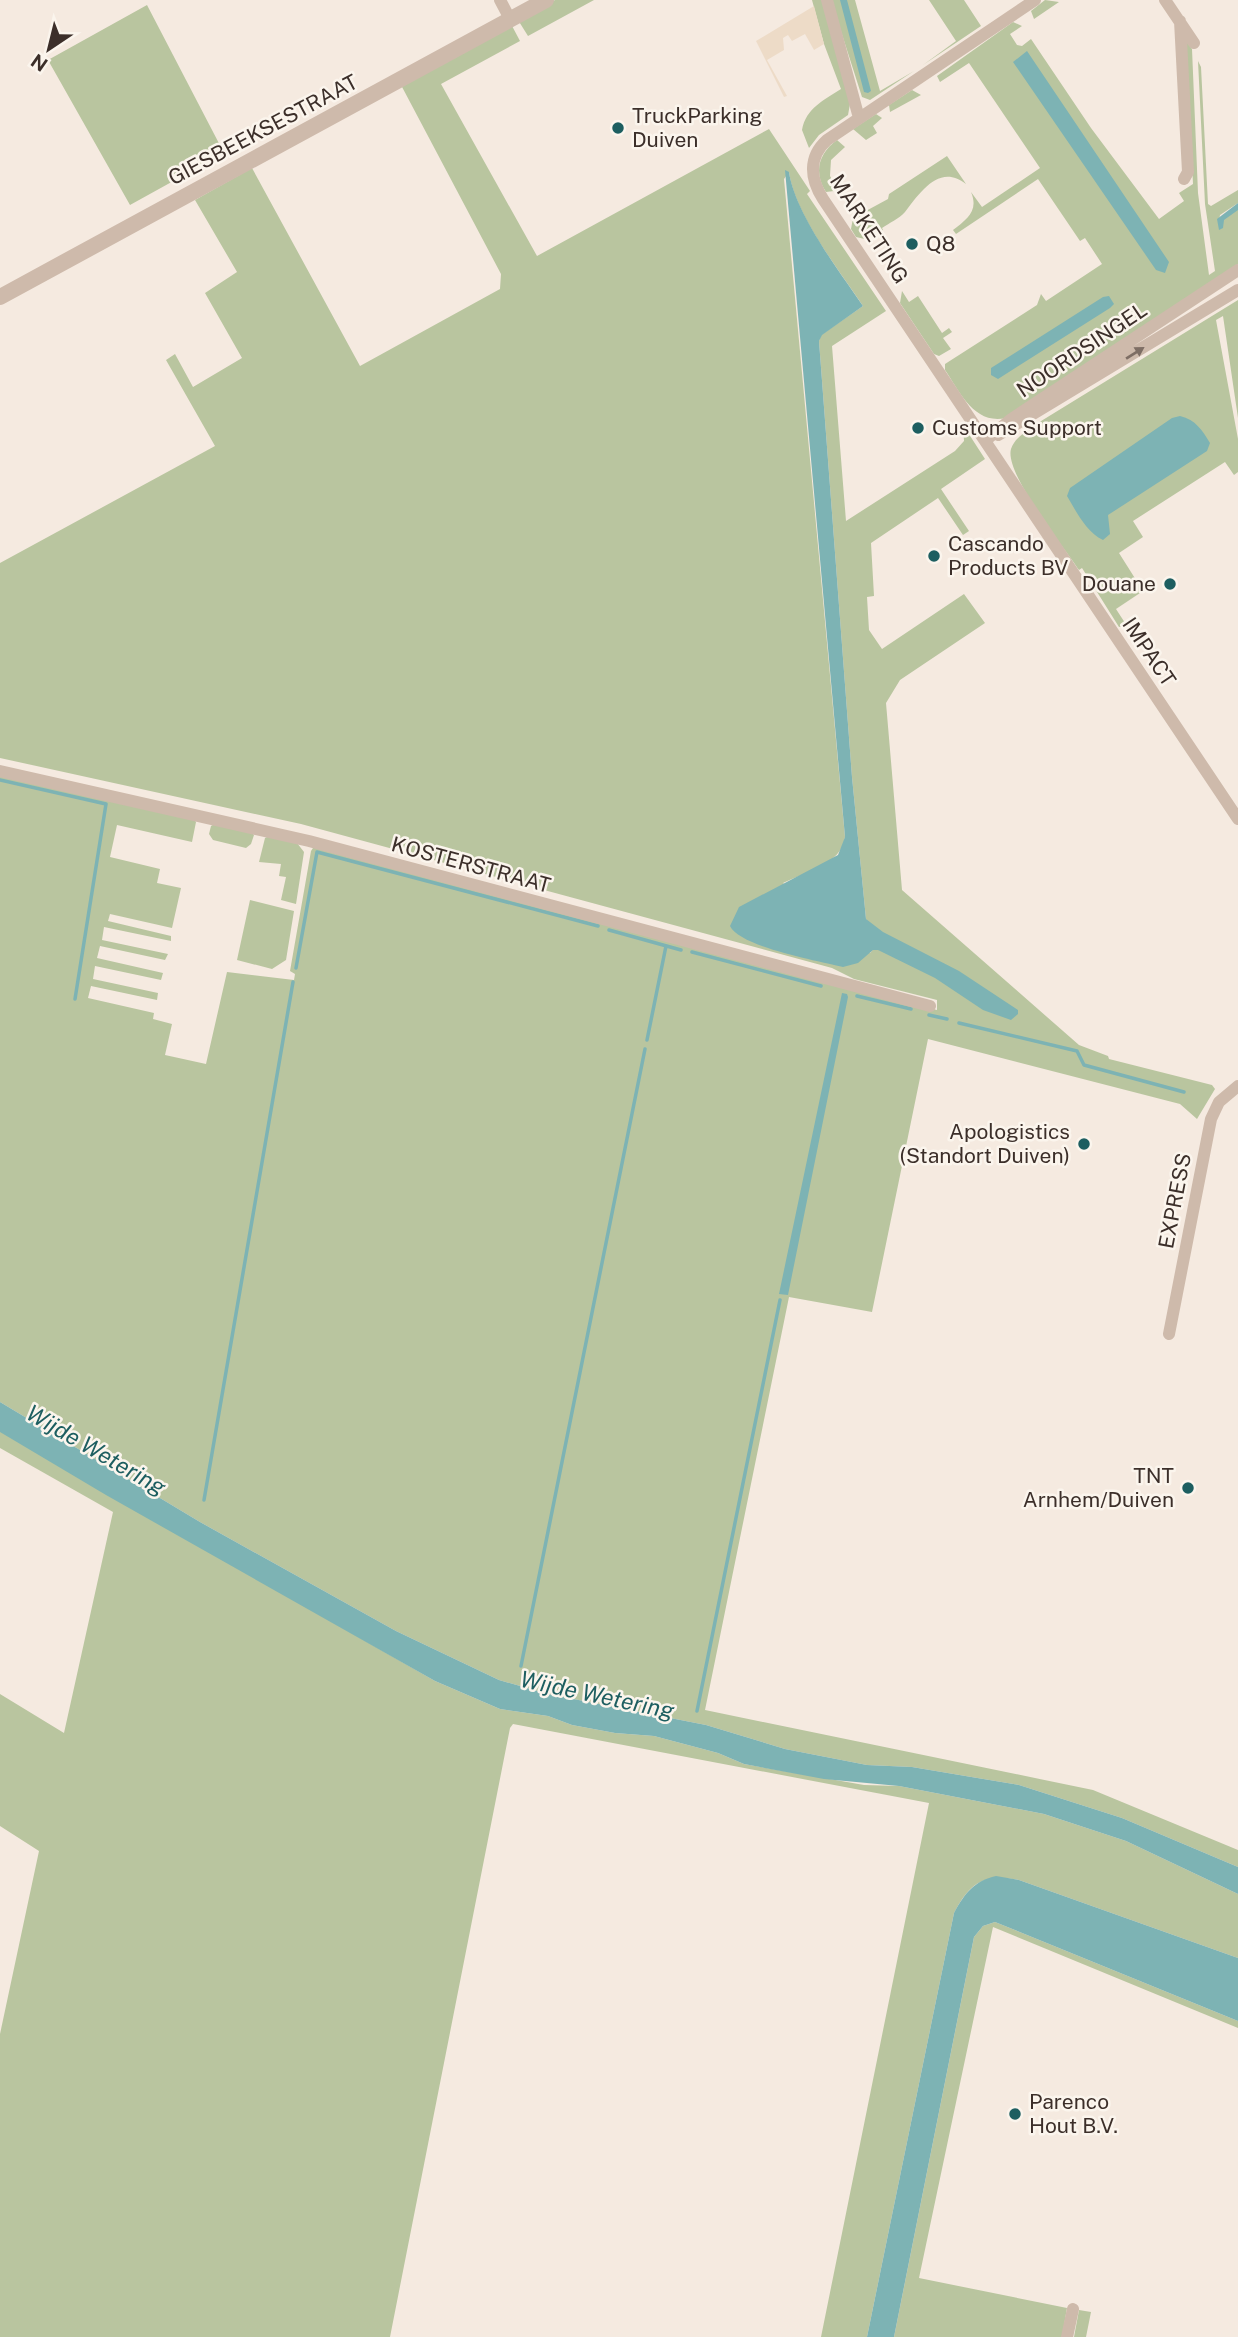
<svg xmlns="http://www.w3.org/2000/svg" width="1238" height="2337" viewBox="0 0 1238 2337" font-family="'Public Sans',sans-serif">
<style>
.green{fill:#b9c59f;fill-rule:evenodd}
.plaza{fill:#eddbc7}
.water{fill:#7db3b4}
.lines{fill:none;stroke-linecap:round;stroke-linejoin:round}
.stream{stroke:#7db3b4;stroke-width:3.5}
.minor{stroke:#cebaab;stroke-width:12}
.tertiary{stroke:#cebaab;stroke-width:16}
.oneway{fill:#7e6e64}
.poi-dot{fill:#1d5e60;stroke:#fbf5ed;stroke-width:2.5}
.labels{text-anchor:middle;stroke-width:5;stroke-linejoin:round;paint-order:stroke}
.poi-label{font-size:21px;fill:#3c2f2a;stroke:#fbf5ed;text-anchor:start}
.street-label{font-size:21px;fill:#3c2f2a;stroke:#fbf5ed}
.water-label{font-size:23px;font-style:italic;fill:#1d5e60;stroke:#fbf5ed}
</style>
<rect width="100%" height="100%" fill="#f5eae0"/>
<path class="green" d="M555 0H594L528 36 518 20Z
M812 0H825L850 104 848 115 819 135 809 148 802 130C806 108 824 100 841 89L824 44Z
M831 0H855L880 91 914 71 870 100 862 97Z
M929 0H964L981 26 923 65 956 41Z
M1045 0 1059 2 1034 19 1031 11Z
M147 5 224 153 130 205 48 60Z
M1013 22 1022 26 1010 34 1017 45 1022 46 1031 39 1091 128 1159 219 1184 201 1179 193 1193 184 1187 59 1182 35 1192 49 1198 193 1209 275 1215 271 1205 204 1198 61 1201 67 1208 204 1211 206 1238 190V203L1220 215 1218 225 1238 206V264C1161 316 1082 365 1006 418 974 425 960 392 945 370V364L1037 305 1041 294 1046 301 1102 264 1085 238 1080 241 1038 179 956 234 953 230C967 219 979 211 971 192L982 207 1040 168 969 63 940 82 937 76Z
M511 24 520 41 441 84 537 256 769 129 810 191 807 194 886 311 832 346 846 521 955 451 964 441 963 425 985 459 941 489 969 531 963 535 938 498 871 543 874 596 867 597 869 630 882 649 964 594 985 623 900 680 886 703 902 890 1079 1045 1108 1056 1109 1059 1212 1085 1215 1089 1197 1119 1180 1104 928 1039 872 1312 789 1297 705 1710 1093 1790 1238 1850V1867L1122 1818 1019 1785 912 1767 867 1765 785 1749 706 1725 548 1694 499 1680 396 1631 200 1522 0 1402V774L192 817 196 822 192 842 117 825 110 857 160 869 157 883 181 888 172 928 110 914 108 921 171 936V941L104 927 102 940 168 954 165 960 100 946 97 958 163 973 161 980 95 966 93 979 158 993 157 1000 91 986 88 998 154 1013 153 1019 172 1024 165 1055 206 1064 227 972 294 980 295 974 290 971 311 851 315 845 937 1010V1000L854 979 832 968 301 824 0 758V563L215 446 166 360 175 354 193 387 242 358 205 293 237 272 195 200 252 168 360 366 500 289 501 274 401 85ZM789 172C795 215 839 270 863 306L821 335 819 341 852 777 866 919 875 947 870 953 783 883C806 872 841 865 845 837L784 179Z
M912 90 921 95 890 112 889 105Z
M876 114 882 118 873 126 877 133 866 140 853 129Z
M837 140 845 147 831 160 830 176 836 186 834 191 826 192C813 172 819 153 837 140Z
M947 156 966 184C939 163 920 193 905 212 899 219 889 223 882 228L883 230 869 240 856 237 851 229 853 218 888 199 889 194Z
M902 291 909 302 918 296 942 333 949 328 952 332 943 338 951 349 939 356 934 354 900 303Z
M1238 300V418L1223 316 1216 320 1238 439V472L1234 475 1225 462 1133 521 1143 537 1119 553 1143 591 1116 609 1127 626 1119 627 1082 568 1079 570C1064 547 1004 473 1011 449 1015 437 1025 433 1033 426Z
M216 823 251 832 254 835 251 844 246 848 213 840 209 834 211 826Z
M269 836 297 843 304 852 296 904 281 900 286 877 279 876 281 864 259 862 265 838Z
M250 900 294 911 286 960 272 969 237 960Z
M0 1431 435 1681 500 1709 548 1716 572 1725 615 1733 654 1736 718 1753 744 1764 864 1785 899 1786 1044 1814 1126 1841 1238 1894V1958L1019 1880C984 1874 971 1881 954 1913L867 2337H821L929 1803 513 1724 510 1728 390 2337H0V2034L39 1851 0 1826V1694L64 1733 113 1512 0 1448Z
M995 1922 1238 2021V2028L993 1927 919 2278 1067 2308 1062 2337H894L974 1937 983 1926Z
M1079 2310 1091 2312 1086 2337H1074Z"/>
<path class="plaza" d="M814 6 824 44 814 50 805 34 792 41 788 35 783 38 784 50 767 60 787 96 784 97 756 41Z"/>
<path class="water" d="M840 0H847L871 91 868 93 864 92Z
M1027 51 1169 262 1165 273 1156 270 1013 62Z
M785 170 789 172C795 213 839 271 863 306L822 335 819 341 852 777 866 919 883 932 959 971 1018 1010V1014L1011 1020 983 1010 935 978 878 950H873L858 963 843 967C819 961 740 947 730 926L739 907 838 855 845 837Z
M1238 203V210L1224 220 1223 228 1219 230 1217 219Z
M1109 296 1114 304 1110 308 998 379 991 375V368L1103 297Z
M1180 416C1196 420 1202 430 1210 443L1207 451 1108 515 1110 534 1103 540C1086 532 1076 511 1067 496L1070 488 1172 418Z
M842 993 847 994 848 997 788 1295 779 1294Z
M0 1402 200 1522 396 1631 499 1680 548 1694 706 1725 785 1749 867 1765 912 1767 1019 1785 1122 1818 1238 1867V1894L1126 1841 1044 1814 899 1786 824 1779 744 1764 718 1753 654 1736 615 1733 572 1725 548 1716 500 1709 435 1681 106 1495 0 1432Z
M996 1876 1019 1880 1238 1958V2021L995 1922 983 1926 974 1937 894 2337H867L954 1913C965 1893 974 1881 996 1876Z"/>
<g class="lines">
<path class="stream" d="M0 780 106 804 75 999
M609 930 681 950
M692 952 821 986
M296 968 317 852 598 926
M857 996 911 1009
M929 1015 947 1019
M959 1023 1077 1051 1084 1065 1184 1092
M647 1040 666 946
M204 1500 293 982
M521 1666 645 1049
M697 1711 780 1300"/>
<path class="minor" d="M500 0 510 19
M827 0 859 118
M1035 0 827 140C808 157 810 179 823 199L1238 819
M1165 0 1194 43
M1180 21 1188 172 1184 179
M998 435 1238 290
M985 441 1010 420 1238 270
M0 771 309 841 930 1006
M1169 1334 1211 1119 1219 1102 1238 1086
M1067 2337 1073 2309"/>
<path class="tertiary" d="M0 297 546 0"/>
</g>
<defs><path id="oneway-solid" d="M-6-.8H1V-3.2L6.5 0L1 3.2V.8H-6Z" transform="scale(1.75)"/></defs>
<use class="oneway" href="#oneway-solid" transform="translate(1135 353) rotate(-32)"/>
<g class="poi-dot">
<circle cx="618" cy="128" r="7"/>
<circle cx="912" cy="244" r="7"/>
<circle cx="918" cy="428" r="7"/>
<circle cx="934" cy="556" r="7"/>
<circle cx="1170" cy="584" r="7"/>
<circle cx="1084" cy="1144" r="7"/>
<circle cx="1188" cy="1488" r="7"/>
<circle cx="1015" cy="2114" r="7"/>
</g>
<g class="labels">
<g class="poi-label">
<text x="632" y="123">TruckParking<tspan x="632" dy="24">Duiven</tspan></text>
<text x="926" y="251">Q8</text>
<text x="932" y="435">Customs Support</text>
<text x="948" y="551">Cascando<tspan x="948" dy="24">Products BV</tspan></text>
<text x="1156" y="591" text-anchor="end">Douane</text>
<text x="1070" y="1139" text-anchor="end">Apologistics<tspan x="1070" dy="24">(Standort Duiven)</tspan></text>
<text x="1174" y="1483" text-anchor="end">TNT<tspan x="1174" dy="24">Arnhem/Duiven</tspan></text>
<text x="1029" y="2109">Parenco<tspan x="1029" dy="24">Hout B.V.</tspan></text>
</g>
<g class="street-label">
<text transform="translate(263 130) rotate(-28)" y="7">GIESBEEKSESTRAAT</text>
<text transform="translate(869 229) rotate(57)" y="7">MARKETING</text>
<text transform="translate(1082 350) rotate(-34)" y="7">NOORDSINGEL</text>
<text transform="translate(1149 652) rotate(56)" y="7">IMPACT</text>
<text transform="translate(471 865) rotate(15)" y="7">KOSTERSTRAAT</text>
<text transform="translate(1175 1201) rotate(-79)" y="7">EXPRESS</text>
</g>
<g class="water-label">
<text transform="translate(96 1450) rotate(30)" y="8">Wijde Wetering</text>
<text transform="translate(597 1695) rotate(12)" y="8">Wijde Wetering</text>
</g>
</g>
<g transform="translate(49 49) rotate(215)" stroke="#fbf5ed" stroke-width="5" paint-order="stroke">
<path d="M0-5L12 26L0 18L-12 26Z" fill="#3c2f2a"/>
<text y="-10" font-size="19" font-weight="bold" text-anchor="middle" fill="#3c2f2a">N</text>
</g>
</svg>
